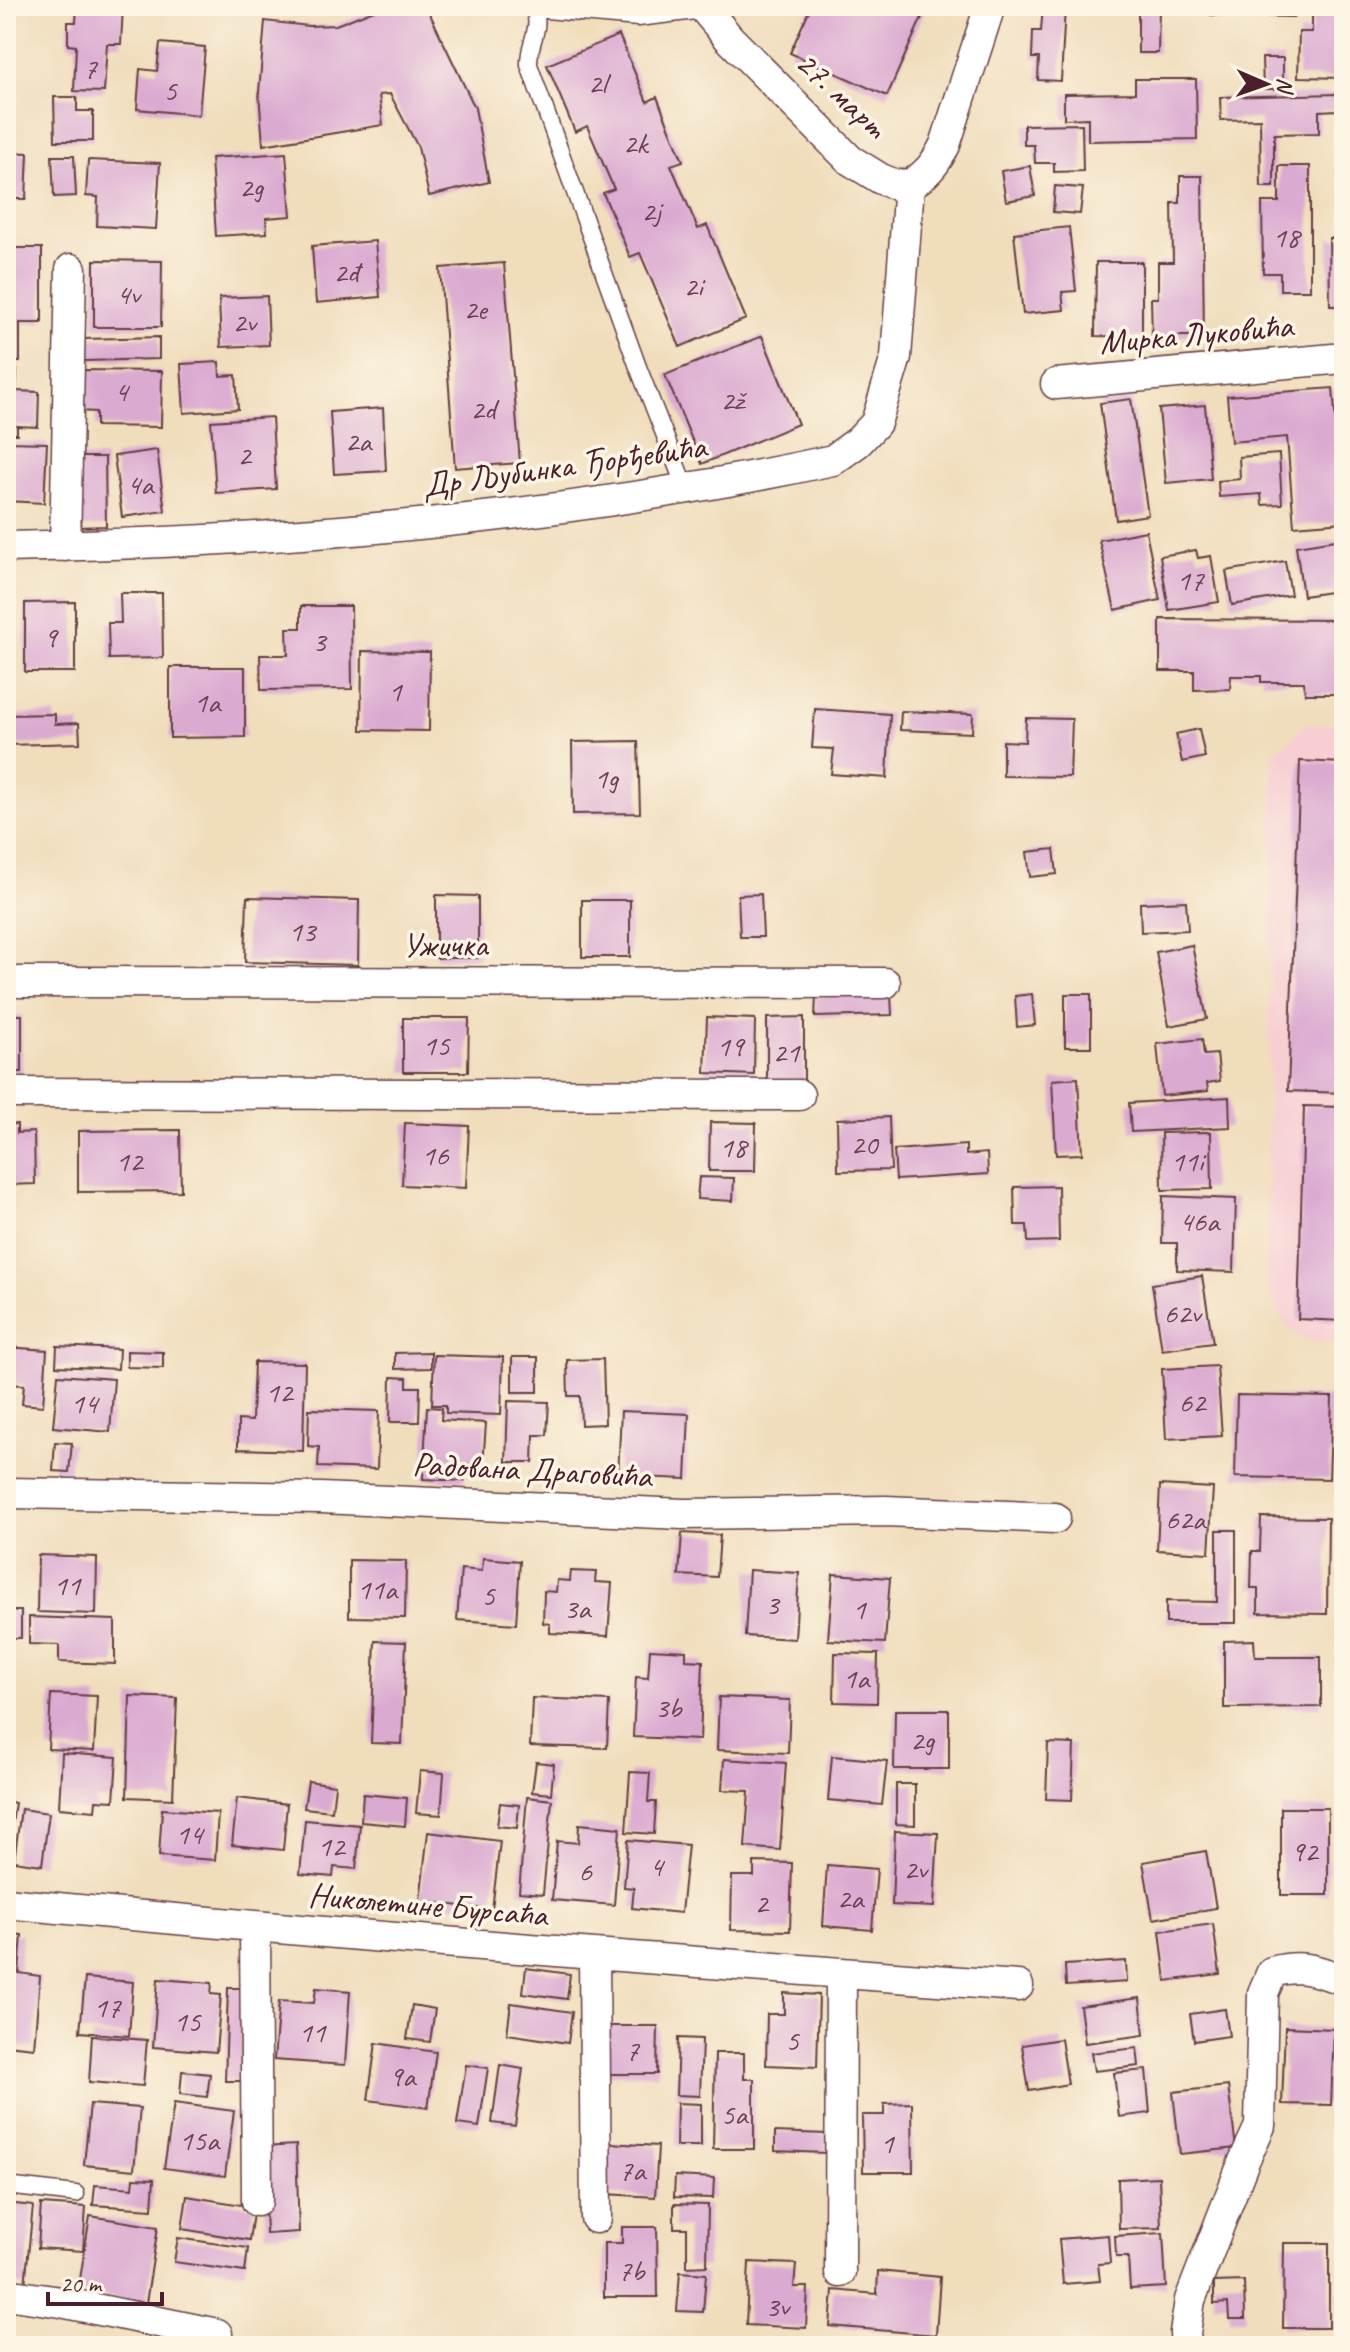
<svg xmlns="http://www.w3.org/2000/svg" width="1350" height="2352" viewBox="0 0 1350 2352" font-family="Caveat,sans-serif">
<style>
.built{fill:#f7cfd3}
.building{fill:#dbaad1}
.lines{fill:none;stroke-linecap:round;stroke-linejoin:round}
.lane-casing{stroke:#633c41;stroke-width:19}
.street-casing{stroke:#633c41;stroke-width:33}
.lane{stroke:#fff;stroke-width:16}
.street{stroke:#fff;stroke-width:30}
.labels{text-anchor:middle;stroke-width:7;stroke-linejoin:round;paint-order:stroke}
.number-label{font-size:30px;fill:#6e4254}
.street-label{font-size:34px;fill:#4a1f2b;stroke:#fcf5e5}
</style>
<rect width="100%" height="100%" fill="#fcf5e5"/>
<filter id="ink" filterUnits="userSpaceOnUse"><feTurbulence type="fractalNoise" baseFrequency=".0125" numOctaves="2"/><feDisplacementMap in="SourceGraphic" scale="16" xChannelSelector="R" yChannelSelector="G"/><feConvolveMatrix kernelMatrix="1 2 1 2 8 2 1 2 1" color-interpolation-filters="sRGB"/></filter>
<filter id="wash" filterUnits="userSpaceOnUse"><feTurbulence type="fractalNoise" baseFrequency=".006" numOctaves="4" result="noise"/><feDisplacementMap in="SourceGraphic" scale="32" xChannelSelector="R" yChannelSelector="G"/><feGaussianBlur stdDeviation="1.8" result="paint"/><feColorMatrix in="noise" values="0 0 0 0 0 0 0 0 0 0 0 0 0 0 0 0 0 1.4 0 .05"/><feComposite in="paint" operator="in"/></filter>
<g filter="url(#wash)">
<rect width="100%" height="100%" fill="#f0ddbc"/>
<path class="built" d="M1308 723 1344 725V1342L1303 1340 1283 1323 1266 1283 1273 754Z"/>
<g id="blocks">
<path class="building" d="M77 6H123L121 44H107L104 92 74 91 76 46 68 45V22H76Z
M384 6H420L428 10 475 108 489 182 429 196 418 147 390 94 379 95 383 125 263 145 259 92 265 21 309 26 336 25Z
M811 6H927L887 96 790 53Z
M1043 6H1065L1061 81 1038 80 1039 58H1032L1033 31H1041Z
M1138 6H1159L1158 53H1138Z
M1210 6H1296L1295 17 1210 15Z
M1312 6H1344V78L1298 77 1299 32H1312Z
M6 20H9V71H6Z
M619 35 647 102 657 97 683 161 671 165 698 229 707 225 746 319 680 347 640 253 630 257 603 193 614 189 587 126 575 132 547 65Z
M160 43 205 47 199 115 137 109 140 69 157 71Z
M1262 58H1283V89H1263Z
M1135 79H1196L1197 139 1088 141V118L1064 119V94L1135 93Z
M1337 94 1338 110 1319 111V133L1274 134V187H1261L1260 119 1221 120 1220 97Z
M54 97H77V111H93V141H55Z
M1082 124 1083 171 1054 172V163H1035L1034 145H1024V125Z
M6 152 28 153 26 199H6Z
M286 153 291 216 266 218 267 233 216 236 211 158Z
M52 156H74L76 196 54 197Z
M88 160 160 163 156 229 97 226 98 197 86 196Z
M1030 166 1035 196 1006 201 1001 171Z
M1279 166H1310V290H1280V273H1263L1262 202H1279Z
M1180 176H1202L1204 336H1152L1151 298H1158V262H1173L1172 203H1180Z
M1055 186 1083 188 1080 214 1053 212Z
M1069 227 1076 291 1062 292 1064 310 1023 314 1014 233Z
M1329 238H1344V306H1330Z
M375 241 380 297 316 303 312 246Z
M6 248H42V323H20V362H6Z
M94 260 162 261 161 327H94Z
M1096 262H1142V337L1095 336Z
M504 263 520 463 455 468 440 268Z
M267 296 269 345 221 347 219 298Z
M762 336 798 424 702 464 665 375Z
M159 337V359L84 361V339Z
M219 362 220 376 236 375 238 409 184 413 181 364Z
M6 370H17L16 391 39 392 38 427 17 426V434H6Z
M80 370 162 371 161 427 96 426V412L80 411Z
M1333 388 1344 522 1294 526 1287 437 1231 442 1227 396Z
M1131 399 1148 515 1116 520 1100 403Z
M1205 405 1211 479 1166 483 1159 409Z
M383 408 386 471 334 474 330 412Z
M272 417 276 489 216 493 211 421Z
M6 442 47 443 44 503 6 501Z
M157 450 165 511 122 517 114 456Z
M1279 454 1282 504 1262 505 1261 494 1219 497 1218 481 1240 479 1239 457Z
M77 457H105L106 526 79 527Z
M1146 531 1160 600 1115 610 1099 540Z
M1336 540 1338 550 1344 549V590L1303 596 1296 546Z
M1196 550 1198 558 1211 556 1219 602 1169 610 1160 556Z
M1285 561 1291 595 1232 605 1226 571Z
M120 593H162L163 658 109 659 108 623H121Z
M75 602V672H25V603Z
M301 606H351L352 689 261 690 260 655H288L287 628H301Z
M1160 619 1344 620V683H1341V694H1305L1304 682H1261V676H1231L1230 689 1194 690V671H1160Z
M362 651 430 652 429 731 361 730Z
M170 667H245V737L170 738Z
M815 709 890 714 887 778 831 774 834 749 812 748Z
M901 711 973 714 972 733 900 730Z
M55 714V724L79 723 80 743 6 745V715Z
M1026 718 1072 719 1070 777 1003 776V741L1025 742Z
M1199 729 1205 757 1182 762 1176 734Z
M638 741 640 813 573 814 572 742Z
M1300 761 1344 763V1093L1288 1091Z
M1054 849 1057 874 1030 877 1027 852Z
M761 894 763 937H740L738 895Z
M436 895 478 896V958H436Z
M247 897 359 900 358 965 245 962Z
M582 900H630V957H582Z
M1186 901 1188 930 1141 932 1140 903Z
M1192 945 1207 1019 1169 1026 1156 952Z
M1032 994 1035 1025 1017 1027 1015 996Z
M1065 994H1091V1047H1065Z
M891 995 892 1015 815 1017 816 996Z
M6 1015H22V1072H6Z
M707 1017 755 1019 754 1075 705 1073Z
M804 1017V1085H767V1018Z
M403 1018H469L468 1072H403Z
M1202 1039 1204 1055 1217 1054 1220 1081 1207 1083 1208 1091 1162 1096 1157 1044Z
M1078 1078 1082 1154 1056 1155 1052 1080Z
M1229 1097 1230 1127 1131 1132 1129 1103Z
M1304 1106 1344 1107V1321L1298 1319Z
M889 1117 891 1170 838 1171 837 1119Z
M710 1122 756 1123 755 1171H709Z
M405 1123 469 1126 466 1188 402 1185Z
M17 1124V1133L34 1132 35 1184 6 1185V1125Z
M180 1130 181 1191 78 1192V1131Z
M1211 1132 1212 1189 1162 1190 1161 1133Z
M966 1145V1155L987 1153 988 1174 896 1180 894 1150Z
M699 1177 734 1178 733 1201 697 1199Z
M1058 1186 1059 1241 1028 1242 1027 1225H1015L1014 1187Z
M1163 1196 1236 1199 1234 1272 1177 1270V1243H1162Z
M1202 1276 1213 1343 1162 1350 1152 1284Z
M57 1346 119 1349 118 1369 56 1366Z
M6 1347 47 1350 43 1406 22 1404 24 1385 6 1384Z
M127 1351 163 1352V1368L127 1367Z
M431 1352V1368L395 1369V1353Z
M434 1355 503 1357 501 1415 446 1413V1405H432Z
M512 1357H538V1392H512Z
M603 1359 605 1424 581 1425 580 1396H568L567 1360Z
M254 1362 305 1363 303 1451 238 1449V1420L252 1421Z
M1217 1366 1222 1436 1166 1439 1162 1369Z
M58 1375 114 1379 110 1432 53 1427Z
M391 1377 407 1378V1387H420L419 1422H390Z
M1237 1395 1332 1397 1329 1479 1235 1477Z
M508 1401 549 1402 547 1435H534L533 1462H506Z
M427 1407 442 1408 441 1420 486 1423 483 1465 465 1464 464 1481 423 1479Z
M309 1409 379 1411 377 1469 318 1467 319 1447 308 1446Z
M621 1411 689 1414 686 1479 618 1476Z
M55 1442 72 1443 69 1472 53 1471Z
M1160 1485 1213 1488 1209 1553 1157 1550Z
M1261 1517 1328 1518 1327 1614 1258 1613V1588H1251L1252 1551H1260Z
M1217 1530H1236V1623H1166V1601L1217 1602Z
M682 1533 720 1535 717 1577 679 1575Z
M6 1542H10L9 1595H6Z
M38 1555 97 1557 96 1614 37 1612Z
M483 1558 520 1561 516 1624 457 1620 461 1569 482 1571Z
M349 1560 406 1561 405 1618 349 1617Z
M749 1570 799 1573 795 1639 745 1636Z
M571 1571 596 1572 595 1582 612 1583 608 1636 550 1633V1624L543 1623 544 1591 556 1592 557 1580 570 1581Z
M833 1574 890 1578 885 1643 828 1640Z
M6 1611H21V1638H6Z
M29 1617 115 1620V1664L59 1662V1645L29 1644Z
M1254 1640 1255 1657H1321V1707L1224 1708V1641Z
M375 1641 406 1642 402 1744 371 1743Z
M650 1649 686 1651V1660L703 1661 700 1740 633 1737 636 1677 648 1678Z
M835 1653 878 1654 877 1703 834 1702Z
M51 1694 97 1696 94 1751 48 1749Z
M130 1696 177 1698 173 1799 127 1797Z
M719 1697 790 1700 788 1753 717 1750Z
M532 1698 609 1701 607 1748 530 1746Z
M895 1710H949V1769H894Z
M1048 1743 1074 1744 1072 1800 1046 1799Z
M62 1753 117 1757 114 1801 96 1800 95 1811 59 1808Z
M832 1756 887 1761 882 1805 828 1800Z
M724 1759 786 1763 780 1850 745 1847 749 1791 722 1790Z
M536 1762 554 1764 551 1794 532 1792Z
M420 1771 444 1773 441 1815 416 1813Z
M630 1772 650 1773 648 1802H656L654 1834 626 1832Z
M308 1781 335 1785 332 1811 304 1808Z
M896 1784H915V1825L896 1824Z
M363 1794 407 1798 405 1826 361 1822Z
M527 1797 552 1800 543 1894 519 1892Z
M237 1798 287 1804 283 1850 232 1845Z
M6 1801 15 1803 8 1853H6Z
M500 1803 519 1805 517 1828 497 1826Z
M1281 1808H1328V1895H1281Z
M21 1809 49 1813 42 1865 14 1861Z
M162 1809 218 1813 215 1860 159 1856Z
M305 1820 360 1825 356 1869 334 1867 333 1877 300 1874Z
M579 1824 620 1828 614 1905 552 1900 557 1841 578 1843Z
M895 1831 938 1833 934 1907 892 1905Z
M428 1832 500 1841 492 1910 420 1901Z
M628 1840 688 1845 681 1913 632 1908 634 1888 624 1887Z
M1206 1851 1216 1908 1153 1919 1143 1862Z
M1339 1860H1344V1918H1339Z
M754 1862 792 1863 790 1931 731 1930 732 1876H754Z
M827 1865 877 1869 872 1930 823 1926Z
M1213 1924 1220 1974 1166 1981 1160 1931Z
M6 1934 22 1935 19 1973 40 1976 34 2048 6 2045Z
M1126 1961 1127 1982 1066 1986 1065 1965Z
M526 1968 570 1974 567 1999 523 1993Z
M85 1978 133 1982 129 2036 80 2032Z
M158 1979 212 1983 211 1994 221 1995 216 2052 153 2047Z
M228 1988H246L244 2081H225Z
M316 1988 350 1991 345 2065 274 2060 279 2001 314 2003Z
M784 1993 819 1995 817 2067 766 2065 767 2014H784Z
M1140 1998 1144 2035 1085 2043 1080 2006Z
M511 2003 572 2012 568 2043 507 2034Z
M412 2005 435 2009 430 2042 407 2039Z
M1225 2009 1229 2036 1194 2041 1190 2014Z
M607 2026H658L657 2074H607Z
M1285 2027 1334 2029 1331 2105 1282 2104Z
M92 2036 147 2040 143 2086 89 2082Z
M678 2038 702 2039 700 2096 676 2095Z
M1061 2039 1068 2084 1029 2091 1022 2045Z
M376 2043 436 2052 428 2108 368 2100Z
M1137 2048 1139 2066 1094 2071 1091 2053Z
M715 2053H744V2079H754V2149H713Z
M466 2065 488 2068 479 2127 457 2124Z
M500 2065 523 2069 515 2126 492 2123Z
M1146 2070 1150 2113 1119 2117 1114 2073Z
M182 2071 210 2074 207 2097 180 2094Z
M1228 2086 1236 2148 1180 2154 1173 2092Z
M174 2103 234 2111 225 2176 164 2168Z
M677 2103 701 2104V2146H676Z
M912 2103 913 2172H863L862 2115H884V2104Z
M90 2104 140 2108 134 2170 84 2165Z
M775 2132 826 2134V2153L775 2151Z
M609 2143 658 2146 655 2197 606 2194Z
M296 2145 299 2232 266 2234 263 2147Z
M675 2176 714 2178 713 2198 674 2197Z
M1159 2177 1161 2228 1119 2229 1118 2179Z
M134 2178 154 2179 152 2209 93 2205 95 2185 133 2188Z
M187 2196 254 2207 249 2240 182 2229Z
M6 2203 33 2206 25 2285 6 2284Z
M41 2204 86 2207 83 2251 38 2248Z
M674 2204 708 2205 707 2266 687 2267V2228H674Z
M90 2216 158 2227 146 2303 78 2292Z
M622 2227H657L658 2297H604V2243H622Z
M1163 2233 1166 2287 1130 2289 1128 2257H1116L1115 2236Z
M1108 2235 1110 2263 1098 2264 1100 2281 1063 2284 1059 2239Z
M178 2238 248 2248 245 2272 174 2262Z
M1284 2243H1329V2328H1283Z
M749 2262 796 2264 794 2287H808L806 2328 746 2325Z
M878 2271 940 2277 936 2335 830 2326 833 2290 877 2294Z
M680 2272 706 2274 703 2312 677 2311Z
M1244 2281 1245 2319H1229L1228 2303 1214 2304V2282Z
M1337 2292 1344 2293V2346H1336Z"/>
</g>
</g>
<g filter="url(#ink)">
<use href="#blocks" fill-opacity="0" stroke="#633c41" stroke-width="2"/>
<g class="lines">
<defs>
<path id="lane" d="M534 6C542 32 528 42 529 65L638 367 685 487
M535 9 638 18 704 10
M6 2186 76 2194"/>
<path id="street" d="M702 6 729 38 850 160 881 179 896 185H909
M909 185C927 175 936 163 945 145L990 6
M1056 384 1344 358
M65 546 71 269
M6 547C283 542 562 519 833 460L858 442 876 423 896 357 909 185
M6 982 885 983
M6 1093 799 1095
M6 1493 321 1498 683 1514 885 1511 1055 1518
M6 1903C343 1936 680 1961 1018 1986
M255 1928 257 2201
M594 1956 596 2218
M840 2272 841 1973
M6 2294 61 2302 217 2334
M1186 2346 1185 2333 1190 2300 1244 2161 1260 2126 1263 1993 1272 1972C1301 1964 1316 1970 1344 1980"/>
</defs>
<use href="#lane" class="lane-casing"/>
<use href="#street" class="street-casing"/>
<use href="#lane" class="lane"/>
<use href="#street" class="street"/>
</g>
</g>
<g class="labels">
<g class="number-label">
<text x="90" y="78">7</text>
<text x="597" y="93">2l</text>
<text x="170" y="100">5</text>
<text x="635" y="153">2k</text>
<text x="251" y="197">2g</text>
<text x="651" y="221">2j</text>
<text x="1286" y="247">18</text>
<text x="346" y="282">2đ</text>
<text x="693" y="296">2i</text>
<text x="128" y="304">4v</text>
<text x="475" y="319">2e</text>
<text x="244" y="332">2v</text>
<text x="121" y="401">4</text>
<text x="732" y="410">2ž</text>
<text x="483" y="419">2d</text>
<text x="358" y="451">2a</text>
<text x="244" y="465">2</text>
<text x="140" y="494">4a</text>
<text x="1190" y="590">17</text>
<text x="50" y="647">9</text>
<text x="319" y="651">3</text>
<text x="395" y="701">1</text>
<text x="207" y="712">1a</text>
<text x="606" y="788">1g</text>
<text x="302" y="941">13</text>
<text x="436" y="1055">15</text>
<text x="730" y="1056">19</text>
<text x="786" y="1062">21</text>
<text x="864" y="1154">20</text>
<text x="733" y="1157">18</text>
<text x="435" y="1165">16</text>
<text x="129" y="1171">12</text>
<text x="1187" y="1171">11i</text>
<text x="1199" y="1231">46a</text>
<text x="1182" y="1323">62v</text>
<text x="279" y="1402">12</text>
<text x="1192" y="1412">62</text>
<text x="84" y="1413">14</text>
<text x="1185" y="1529">62a</text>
<text x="67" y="1595">11</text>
<text x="377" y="1599">11a</text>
<text x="488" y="1605">5</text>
<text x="772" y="1614">3</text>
<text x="577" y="1618">3a</text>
<text x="859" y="1619">1</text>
<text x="856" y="1688">1a</text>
<text x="668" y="1717">3b</text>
<text x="922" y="1750">2g</text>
<text x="189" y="1844">14</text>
<text x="331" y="1856">12</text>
<text x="1304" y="1861">92</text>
<text x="656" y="1876">4</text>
<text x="915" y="1879">2v</text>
<text x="585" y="1881">6</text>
<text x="850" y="1908">2a</text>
<text x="761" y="1913">2</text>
<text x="107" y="2017">17</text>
<text x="187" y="2031">15</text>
<text x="312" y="2042">11</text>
<text x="792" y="2050">5</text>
<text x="632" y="2060">7</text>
<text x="402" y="2086">9a</text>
<text x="734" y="2124">5a</text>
<text x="199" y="2150">15a</text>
<text x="887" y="2153">1</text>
<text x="632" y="2180">7a</text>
<text x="631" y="2280">7b</text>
<text x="777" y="2316">3v</text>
</g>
<g class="street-label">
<text transform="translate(842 94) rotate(43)" y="12">27. март</text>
<text transform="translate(1196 333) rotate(-5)" y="12">Мирка Луковића</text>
<text transform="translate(564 465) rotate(-8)" y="12">Др Љубинка Ђорђевића</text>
<text x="445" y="956">Ужичка</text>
<text transform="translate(532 1469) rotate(3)" y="12">Радована Драговића</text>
<text transform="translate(428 1904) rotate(5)" y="12">Николетине Бурсаћа</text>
</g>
</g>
<rect width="1350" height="2352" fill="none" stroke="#fcf5e5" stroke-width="32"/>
<g transform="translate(1266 84) rotate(92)" stroke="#fcf5e5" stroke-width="6" paint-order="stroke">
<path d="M0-6L14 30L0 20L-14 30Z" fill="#4a1f2b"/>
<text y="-12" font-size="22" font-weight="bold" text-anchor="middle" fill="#4a1f2b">N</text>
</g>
<path d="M48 2292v12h114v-12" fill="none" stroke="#4a1f2b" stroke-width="4"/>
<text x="60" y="2292" font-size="24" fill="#4a1f2b" stroke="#fcf5e5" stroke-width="6" paint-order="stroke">20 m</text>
</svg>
